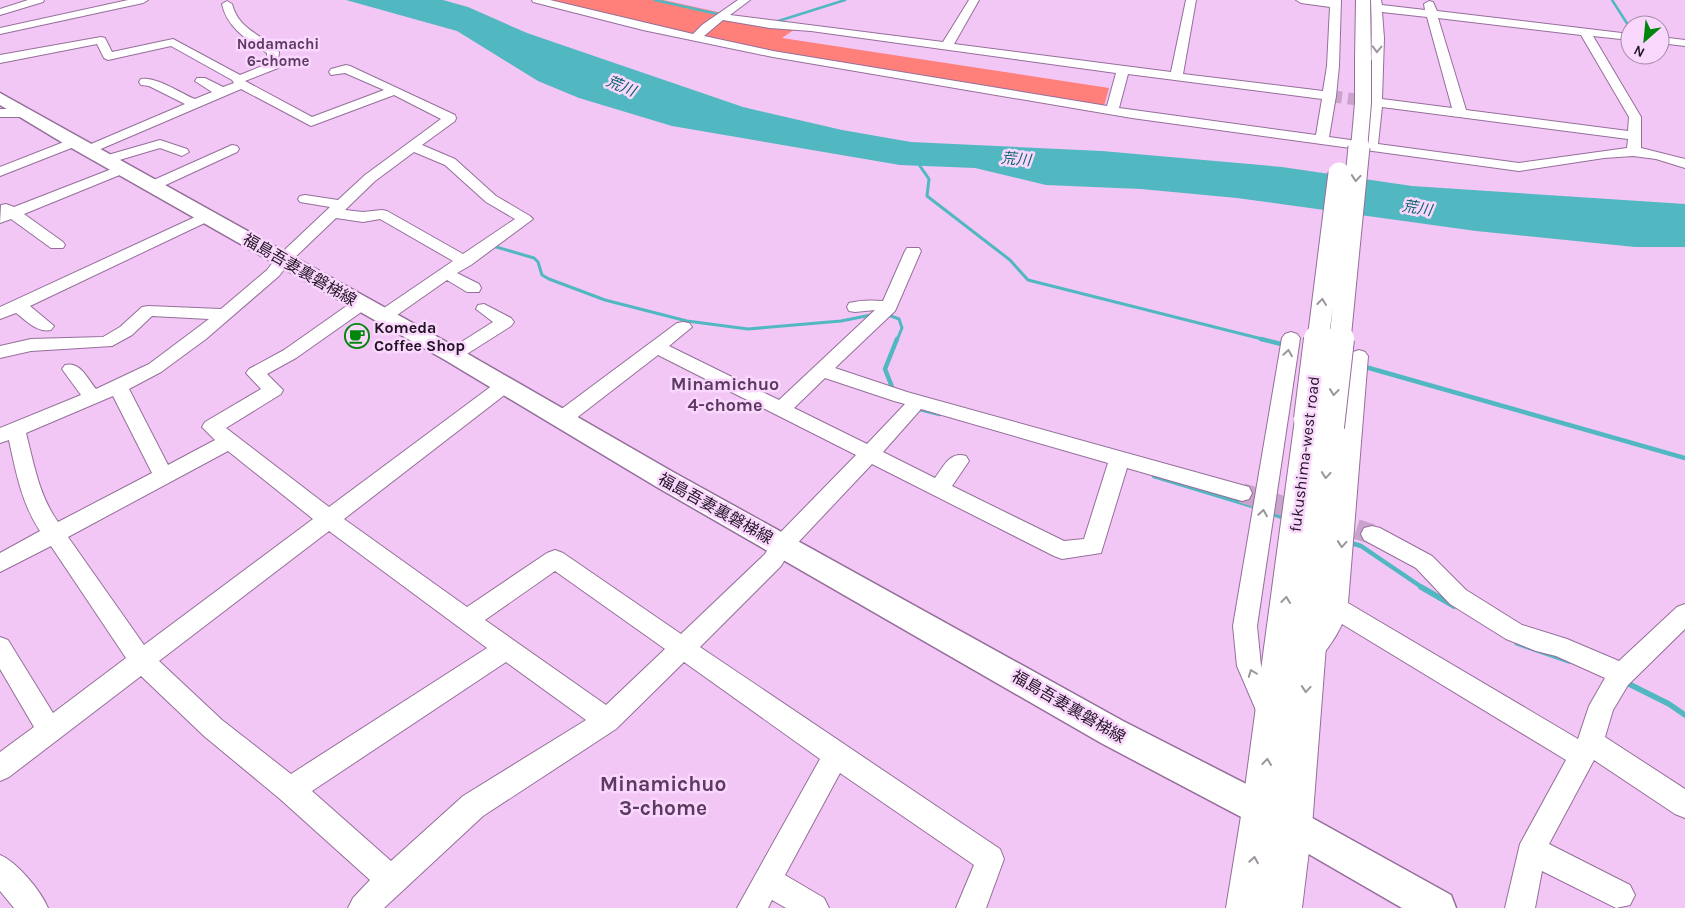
<svg xmlns="http://www.w3.org/2000/svg" width="1685" height="908" viewBox="0 0 1685 908" font-family="Karla,'Noto Sans JP',sans-serif">
<style>
.green{fill:#ff7f7b}
.water{fill:#51b7c0}
.lines{fill:none;stroke-linecap:round;stroke-linejoin:round}
.stream-far3{stroke:#51b7c0;stroke-width:2.5}
.stream-far2{stroke:#51b7c0;stroke-width:3}
.stream-far1{stroke:#51b7c0;stroke-width:4.5}
.stream{stroke:#51b7c0;stroke-width:5.5}
.minor-tunnel-far1{stroke:#c9a3cc;stroke-width:12;stroke-dasharray:12 6;stroke-linecap:butt}
.minor-tunnel{stroke:#c9a3cc;stroke-width:20;stroke-dasharray:20 10;stroke-linecap:butt}
.minor-casing{stroke:#956f9a;stroke-width:2}
.major-casing{stroke:#956f9a;stroke-width:3}
.highway-casing{stroke:#956f9a;stroke-width:2}
.minor{fill:#fff;fill-rule:evenodd}
.major{fill:#fff;fill-rule:evenodd}
.highway{fill:#fff;fill-rule:evenodd}
.highway-bridge-far2-casing{stroke:#956f9a;stroke-width:18;stroke-linecap:butt}
.highway-bridge-far1-casing{stroke:#956f9a;stroke-width:23;stroke-linecap:butt}
.highway-bridge-casing{stroke:#956f9a;stroke-width:30;stroke-linecap:butt}
.highway-bridge-far2{stroke:#fff;stroke-width:16}
.highway-bridge-far1{stroke:#fff;stroke-width:21}
.highway-bridge{stroke:#fff;stroke-width:28}
.oneway{stroke:#9c959d}
.labels{text-anchor:middle;stroke-width:5;stroke-linejoin:round;paint-order:stroke}
.far-neighbourhood-label{font-size:15px;font-weight:bold;fill:#5d3a61;stroke:#fad8fe}
.far-water-label{font-size:15px;font-style:italic;fill:#0a636a;stroke:#fad8fe}
.street-label{font-size:16px;fill:#231425;stroke:#fad8fe}
.poi-label{font-size:16px;font-weight:bold;fill:#231425;stroke:#fad8fe;text-anchor:start}
.neighbourhood-label{font-size:18px;font-weight:bold;fill:#5d3a61;stroke:#fad8fe}
.near-neighbourhood-label{font-size:21px;font-weight:bold;fill:#5d3a61;stroke:#fad8fe}
</style>
<rect width="100%" height="100%" fill="#f2c7f6"/>
<path class="green" d="M550 0H663L795 29 782 38 1109 88 1104 106 779 52 646 26Z"/>
<path class="water" d="M346 0H443L468 7 527 33 743 107 842 130 911 142 1102 151 1282 167 1412 186 1685 204V247H1635L1476 231 1237 198 1141 189 1046 185 975 168 900 165 672 126 579 98 538 81 457 31Z"/>
<g class="lines">
<path class="stream-far3" d="M655 0 722 15
M1612 0 1630 28
M772 23 845 0"/>
<path class="stream-far2" d="M919 161 920 166 929 179 927 196 1010 260 1028 280 1266 340
M493 246 534 258 538 262 542 275 549 279 605 300 687 321 748 329 841 321 876 314
M886 314 899 319 902 328 897 340"/>
<path class="stream-far1" d="M1261 339 1285 345
M1362 366 1685 458
M894 392 885 369 897 339
M916 408 940 414
M1154 476 1259 508
M1268 512 1287 519
M1348 542 1361 546 1423 588"/>
<path class="stream" d="M1421 587 1454 606
M1517 643 1569 661
M1625 682 1669 704 1685 715"/>
<path class="minor-tunnel-far1" d="M1330 96 1376 102"/>
<path class="minor-tunnel" d="M1242 493 1372 534"/>
<defs>
<path id="minor" d="M28 0H44L43 2 0 15V9Z
M128 0H148L143 3 0 34V28Z
M532 0H550L693 34 702 25 738 0H750L730 15 943 42 969 0H979L954 44 1171 72 1186 0H1196L1183 74 1323 91 1327 66 1330 7 1301 3 1296 0H1341L1339 66 1336 96 1329 137 1365 142C1371 94 1373 48 1371 0H1381L1382 5 1425 10 1424 4 1429 1 1433 2 1437 11 1630 34V40L1593 36 1641 117V148L1685 159V168L1656 159 1633 156 1604 158 1519 171 1132 118 773 57 643 30 533 2ZM1382 12 1427 17 1452 108 1382 99 1384 38ZM1438 18 1581 35 1629 117 1628 131 1466 110ZM723 20 770 28 811 31 1116 73 1107 106 773 51 704 36ZM1128 74 1322 99 1316 135 1119 108ZM1382 107 1628 139 1627 148 1519 163 1378 144Z
M227 1 232 4C239 31 263 34 279 52L278 61 280 65 278 68 245 81 312 117 384 90 345 73 331 75 329 72 331 69 346 65 350 66 455 115 456 118 455 121 422 145 455 159 496 196 530 216 533 219 471 265 457 273 479 284 481 288 479 292H467L447 280 390 320 384 321 378 320 375 316 378 312 453 261 380 219 363 222 336 218 289 263 279 276 206 339 161 372 129 389 168 465 215 440 202 427 205 422 261 389 246 373 249 369 284 350 355 300H367L369 304 367 308 296 358 267 374 283 390 281 394 226 428 329 507 497 382 504 380 511 382 513 386 511 390 344 519 467 607 547 553 555 550 563 553 681 634 765 554 774 539 856 455 658 355 570 423 563 425 556 423 553 418 556 413 677 323 683 322 689 323 692 327 669 346 779 400 875 310 855 312 849 311 847 307 849 303C860 300 872 300 883 301L905 251 907 248H919L921 251 895 311 835 368 907 392 1249 487 1252 493 1249 499 1242 501 1127 468 1101 553 1062 559 1054 556 872 464 790 551 781 566 700 647 1000 849 1004 859 986 908H956L974 865 840 773 785 875 824 898 829 908H786L772 900 768 908H737L820 759 684 662 616 729 483 816 384 908H348L353 898 370 880 280 799 204 736 141 676 9 777 0 781V752L34 727 0 669V637L8 640 53 713 126 658 51 546 0 572V553L40 531C22 504 16 473 9 440L0 443V428L81 395 62 369 65 365C80 361 87 378 96 389L149 364 209 319 152 316 132 335 112 346 31 351 0 358V346L31 339 103 337 120 327 142 307 148 306 221 309 267 270 277 257 330 207 300 202 298 199 300 196 305 195 338 200 365 175 441 119 394 95 311 126 241 89 89 154 82 150 84 147 185 104 149 86 141 85 139 82 141 79C156 76 180 93 195 99L212 92 195 81 197 78H205L223 87 234 83 232 80 171 46 108 60 104 58 97 44 0 63V55L101 37 105 38 112 52 173 39 240 75 267 64V53C248 40 227 28 222 4ZM414 152 445 165 486 202 515 219 463 254 387 211 382 210 363 212 345 210 375 181ZM825 378 894 401 905 404 867 444 794 408ZM113 396 152 473 58 522C39 496 34 464 26 433ZM921 409 1108 463 1084 539 1064 541 952 486 969 461 966 456C950 451 944 466 935 478L883 452ZM228 451 313 519 144 645 68 537ZM329 531 487 648 291 774 222 720 159 661ZM555 571 665 649 606 705 485 620ZM506 662 586 720 463 796 391 861 312 791Z
M1660 37 1685 40V46L1660 43Z
M0 109H27L33 113 27 117H0Z
M74 138 81 142 79 145 0 176V167Z
M160 140 187 149 189 152 182 156 160 148 106 164 99 160 101 157Z
M232 145 237 146 239 149 237 152 157 189H147L145 186 147 183Z
M122 165 129 169 127 172 24 214 63 242 65 245 63 248H51L11 219 0 223 1 205 6 204 14 207Z
M208 211 213 213 216 216 213 219 30 306 54 326 51 330C37 333 27 321 16 313L0 319V307Z
M484 304 511 318 514 322 511 326 459 359 453 361 447 359 444 355 447 351 493 322 476 309 478 305Z
M1291 332 1297 334 1300 338 1257 626 1261 666 1283 714 1279 722 1270 726 1261 722 1237 666 1233 626 1282 338 1285 334Z
M1359 350 1365 352 1368 356 1348 603 1578 739 1589 706 1605 678 1556 656 1536 651 1506 639 1450 604 1416 568 1364 540 1361 534 1364 528 1372 526 1380 528 1432 556 1466 590 1522 625 1567 639 1619 661 1677 607 1685 604V629L1628 685 1613 710 1605 737 1685 789V818L1675 814 1594 760 1549 844 1630 885 1635 895 1630 905 1616 908 1542 871 1535 908H1505L1520 844 1566 760 1342 624C1338 633 1322 662 1311 661 1308 661 1305 659 1302 658L1299 651 1319 622 1324 608 1350 356 1353 352Z
M0 855C17 862 41 891 48 908H14L0 891Z"/>
<path id="major" d="M0 93 461 350 673 472 1123 721 1305 814 1451 895 1456 908H1402L1281 838 1101 743 655 486 445 360 68 146 0 105Z"/>
<path id="highway" d="M1356 0H1370L1371 60 1369 63H1357L1355 60Z
M1308 410 1317 413 1321 420 1330 418 1339 420 1343 427 1312 826 1302 908H1226L1242 810 1295 419 1299 413Z"/>
</defs>
<use href="#minor" class="minor-casing"/>
<use href="#major" class="major-casing"/>
<use href="#highway" class="highway-casing"/>
<use href="#minor" class="minor"/>
<use href="#major" class="major"/>
<use href="#highway" class="highway"/>
<defs>
<path id="highway-bridge-far2" d="M1359 149 1363 103V60"/>
<path id="highway-bridge-far1" d="M1318 340 1339 173
M1340 340 1359 147"/>
<path id="highway-bridge" d="M1308 419 1318 339
M1330 427 1340 339"/>
</defs>
<use href="#highway-bridge-far2" class="highway-bridge-far2-casing"/>
<use href="#highway-bridge-far1" class="highway-bridge-far1-casing"/>
<use href="#highway-bridge" class="highway-bridge-casing"/>
<use href="#highway-bridge-far2" class="highway-bridge-far2"/>
<use href="#highway-bridge-far1" class="highway-bridge-far1"/>
<use href="#highway-bridge" class="highway-bridge"/>
</g>
<defs><path id="oneway-chevron" d="M-2-3.5L2.5 0L-2 3.5" fill="none" stroke-width="1.6" stroke-linecap="round" stroke-linejoin="round" transform="scale(1.25)"/></defs>
<g class="oneway">
<use href="#oneway-chevron" transform="translate(1377 49) rotate(92)"/>
<use href="#oneway-chevron" transform="translate(1356 178) rotate(95)"/>
<use href="#oneway-chevron" transform="translate(1322 302) rotate(-83)"/>
<use href="#oneway-chevron" transform="translate(1288 353) rotate(-81)"/>
<use href="#oneway-chevron" transform="translate(1334 392) rotate(96)"/>
<use href="#oneway-chevron" transform="translate(1326 475) rotate(95)"/>
<use href="#oneway-chevron" transform="translate(1263 513) rotate(-81)"/>
<use href="#oneway-chevron" transform="translate(1342 544) rotate(95)"/>
<use href="#oneway-chevron" transform="translate(1286 600) rotate(-83)"/>
<use href="#oneway-chevron" transform="translate(1252 673) rotate(-111)"/>
<use href="#oneway-chevron" transform="translate(1306 689) rotate(95)"/>
<use href="#oneway-chevron" transform="translate(1267 762) rotate(-83)"/>
<use href="#oneway-chevron" transform="translate(1254 860) rotate(-81)"/>
</g>
<defs>
<symbol id="cafe-ring" viewBox="-11 -11 22 22"><circle r="9.5" fill="#fad8fe" stroke="#00860c" stroke-width="1.5"/><path d="M-5.5-4.5H6V0H3Q3 3.5 0 3.5H-2.5Q-5.5 3.5-5.5 0ZM3-3.2v2h1.7v-2ZM-6 4.5H4V6H-6Z" fill="#00860c"/></symbol>
</defs>
<g fill-rule="evenodd">
<use href="#cafe-ring" x="343" y="322" width="28" height="28"/>
</g>
<g class="labels">
<g class="far-neighbourhood-label">
<text x="278" y="49">Nodamachi<tspan x="278" dy="17">6-chome</tspan></text>
</g>
<g class="far-water-label">
<text transform="translate(621 86) rotate(23)" y="5">荒川</text>
<text transform="translate(1016 159) rotate(5)" y="5">荒川</text>
<text transform="translate(1417 208) rotate(9)" y="5">荒川</text>
</g>
<g class="street-label">
<text transform="translate(300 269) rotate(30)" y="6">福島吾妻裏磐梯線</text>
<text transform="translate(1304 454) rotate(-83)" y="6">fukushima-west road</text>
<text transform="translate(716 508) rotate(29)" y="6">福島吾妻裏磐梯線</text>
<text transform="translate(1069 706) rotate(30)" y="6">福島吾妻裏磐梯線</text>
</g>
<g class="poi-label">
<text x="374" y="333">Komeda<tspan x="374" dy="18">Coffee Shop</tspan></text>
</g>
<g class="neighbourhood-label">
<text x="725" y="390">Minamichuo<tspan x="725" dy="21">4-chome</tspan></text>
</g>
<g class="near-neighbourhood-label">
<text x="663" y="791">Minamichuo<tspan x="663" dy="24">3-chome</tspan></text>
</g>
</g>
<g transform="translate(1645 40) rotate(207)"><circle r="24" fill="#fad8fe" stroke="#a48aa7"/>
<path d="M0-4L9 19L0 12L-9 19Z" fill="#00860c"/>
<text y="-8" font-size="14" font-weight="bold" text-anchor="middle" fill="#231425">N</text>
</g>
</svg>
